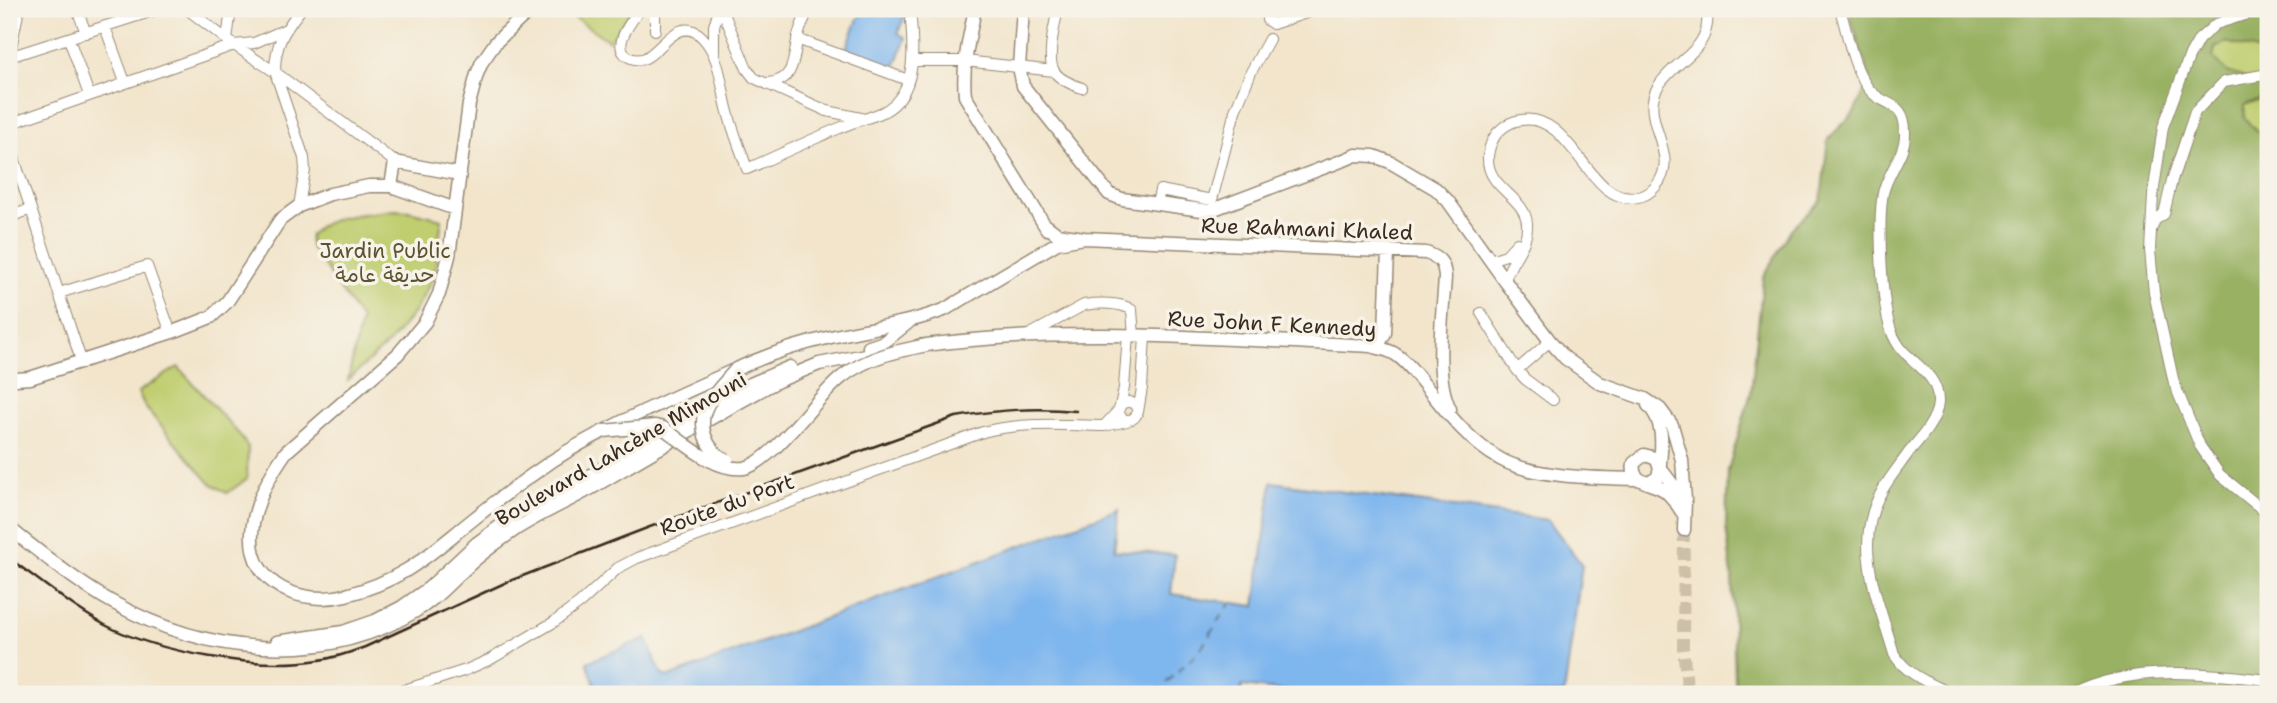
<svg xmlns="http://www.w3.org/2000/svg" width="2277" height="703" viewBox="0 0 2277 703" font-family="'Shantell Sans','Playpen Sans Arabic',sans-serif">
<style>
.green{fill:#c0ce70;stroke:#7e7c47;stroke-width:2}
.forest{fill:#98b162;stroke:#6a6e40;stroke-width:2}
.water{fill:#7eb6ee;stroke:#5c7086;stroke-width:2}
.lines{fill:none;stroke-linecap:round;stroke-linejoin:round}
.ferry{stroke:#4f545c;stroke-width:2;stroke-dasharray:9 7;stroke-linecap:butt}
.major-tunnel{stroke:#cdc0a9;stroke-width:12;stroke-dasharray:12 6;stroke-linecap:butt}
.minor-casing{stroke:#968875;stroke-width:12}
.major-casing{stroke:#968875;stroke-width:15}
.minor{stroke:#fff;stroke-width:10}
.major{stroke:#fff;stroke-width:12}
.rail{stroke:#3b2a1e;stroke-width:2.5}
.major-bridge-casing{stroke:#968875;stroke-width:15;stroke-linecap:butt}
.major-bridge{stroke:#fff;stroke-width:12}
.labels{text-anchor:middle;stroke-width:7;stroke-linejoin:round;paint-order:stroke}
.street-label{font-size:21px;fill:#3b2a1e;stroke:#f7f3e8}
.park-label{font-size:21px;fill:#5c5332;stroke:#f7f3e8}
</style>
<rect width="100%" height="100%" fill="#f7f3e8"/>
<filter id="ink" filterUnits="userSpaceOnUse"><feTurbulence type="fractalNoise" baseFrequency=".0143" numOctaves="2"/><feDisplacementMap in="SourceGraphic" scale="14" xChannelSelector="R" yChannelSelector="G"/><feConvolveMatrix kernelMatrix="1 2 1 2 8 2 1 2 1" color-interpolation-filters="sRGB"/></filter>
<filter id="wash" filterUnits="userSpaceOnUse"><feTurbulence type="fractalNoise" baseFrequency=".00686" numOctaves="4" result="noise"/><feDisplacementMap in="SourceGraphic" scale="28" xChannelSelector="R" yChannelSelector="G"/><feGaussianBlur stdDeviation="1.57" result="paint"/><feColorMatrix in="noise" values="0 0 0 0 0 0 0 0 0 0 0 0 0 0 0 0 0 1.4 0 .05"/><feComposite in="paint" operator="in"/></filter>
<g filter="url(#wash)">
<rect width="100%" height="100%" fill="#f2e5cc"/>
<path class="green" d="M562 9H633L609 41Z
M2226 42 2268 53V137L2255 129 2244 119 2245 105 2265 85 2227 72 2213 58 2215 48Z
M394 210 409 211 442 219 434 276 415 311 390 342 348 380 361 320 310 245V235C329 213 367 215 394 210Z
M178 367 239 434 248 447 247 479 227 493 209 482 145 407 138 392Z"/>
<path class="forest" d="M1854 9H1936L1976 17 1979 9H2268V53L2226 42 2215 48 2213 58 2227 72 2265 85 2260 99 2245 105 2244 118 2254 129 2268 137V694H1737L1735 680 1732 576 1726 526 1728 470 1751 393 1763 278 1791 229 1821 200 1828 139 1854 113 1870 79 1850 16Z"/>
<path class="water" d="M865 9H906V13L898 33 906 38 895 67 845 51 858 19Z
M1272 482 1548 520 1582 565 1564 694H1309L1242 686 1241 694H598L587 662 646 638 662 675 669 677 1119 509 1114 550 1175 555 1171 594 1255 606Z"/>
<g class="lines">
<path class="ferry" d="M1155 694 1200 650 1231 602"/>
</g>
</g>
<g filter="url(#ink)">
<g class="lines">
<path class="major-tunnel" d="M1684 530 1683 648 1688 694"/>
<defs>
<path id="minor" d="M77 9 86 33
M187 9 234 45 275 72 395 162
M640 9C633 20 611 44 627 56 631 59 638 60 643 59 660 54 678 13 702 37 721 56 721 88 728 112 733 132 741 150 747 169 779 155 810 140 842 127 855 121 870 118 883 112 920 93 913 43 910 9
M655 9V30
M722 9 747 69 754 78 827 111 861 118
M1058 9C1055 23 1046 58 1054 71 1059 79 1073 85 1082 88
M1267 9V20L1273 24 1318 9
M1840 9C1848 35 1852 66 1868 88 1882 108 1906 98 1905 134 1905 155 1888 172 1883 193 1878 219 1881 304 1891 330 1893 337 1899 347 1904 352 1919 367 1939 378 1938 403 1937 420 1920 439 1909 452 1900 465 1889 478 1882 491 1851 544 1879 601 1894 654 1908 676 1930 683 1952 694
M2263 9 2216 24 2199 39 2189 57 2163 127 2153 195 2150 250 2154 293 2174 383 2200 446 2220 475 2268 514
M105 27 125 82
M69 39 89 95
M797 39 908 80
M227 40 231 9
M714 52V26L719 9
M9 57 159 9
M9 57 19 9
M913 61H965L1054 71
M768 83C796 81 793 57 798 36 801 26 804 18 809 9
M9 124 234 45 254 43 286 29
M9 143 82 363
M1157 204 1160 190 1212 200 1235 111 1251 72 1269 39
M299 206 305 170 304 158 275 72C275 43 284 31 301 9
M9 217 31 209
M2152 228 2155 220 2164 214 2172 180 2195 112 2224 82 2268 74
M1490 260 1506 255 1517 243
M1505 281C1510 259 1529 246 1527 223 1524 195 1486 189 1488 156 1489 148 1492 139 1498 132 1504 126 1512 121 1521 120 1573 111 1589 208 1638 197 1646 196 1651 192 1656 186 1683 154 1636 119 1659 85 1679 56 1712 51 1707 9
M59 293 147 266 171 333
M1481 313 1517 370 1525 379 1553 400
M1027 336 1084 305C1098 303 1121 302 1132 310L1134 336
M1517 370 1550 341
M1119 411a9 9 0 1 1 18 0a9 9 0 1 1-18 0Z
M1120 406 1124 388 1128 335
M1118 411 1104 426 1127 421
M1138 412 1142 388 1145 336
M392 694 466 670 491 659 554 622 580 603 618 568 637 558 983 432C1023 422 1063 425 1104 426
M2072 694C2131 664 2205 673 2268 680"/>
<path id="major" d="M531 9 496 42 482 62 477 74 469 104 449 256 439 294 425 322 398 354 286 452C269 476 254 503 252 533 249 586 302 606 346 595 404 580 427 556 471 521 497 500 524 480 552 461 608 425 671 399 732 371 763 356 797 345 831 337 869 328 908 324 944 310L1057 243 1084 238
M975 9C969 38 962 66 965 96L1047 229
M1023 9 1019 67 1023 86 1109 194 1122 199 1209 211 1344 160 1356 155 1374 156 1390 162 1436 189 1448 201 1505 281 1550 341 1565 358 1600 383 1645 399 1660 409 1672 425 1682 460 1685 500 1684 530
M391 186 395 162 459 174
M1044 224 1057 234 1084 238 1426 253C1440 258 1444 262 1445 277 1443 314 1433 376 1450 409
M918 346C1068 325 1219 339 1370 346 1378 348 1388 349 1395 354 1408 362 1418 377 1428 389 1449 415 1471 443 1500 459 1533 478 1599 478 1637 479
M1370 346 1380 342 1385 333 1388 252
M869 347 884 342 909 322
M9 376 16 379 30 378 178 330 211 317 227 302 280 220 299 206 330 194 369 186H391L455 209
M1648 405C1664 421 1662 444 1660 464
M1660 468 1673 485 1680 502
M1649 483 1658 477 1660 466 1655 458 1644 455 1634 463C1630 483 1651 482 1664 490 1672 496 1677 504 1682 512
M9 528C42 554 75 581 112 602 204 654 321 667 414 612 435 600 448 584 466 568 481 553 499 541 516 529 541 513 569 501 595 486 656 450 716 414 778 381L819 364 886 351
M277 642 343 632 375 621 402 607 429 588 477 543 518 513 581 481 746 386 790 367"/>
</defs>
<use href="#minor" class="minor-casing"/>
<use href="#major" class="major-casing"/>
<use href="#minor" class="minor"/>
<use href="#major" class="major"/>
<path class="rail" d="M9 558C40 581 71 606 105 625 159 653 259 670 319 660 334 658 349 653 365 647L507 582 647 528 956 417C998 410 1034 407 1076 411"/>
<defs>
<path id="major-bridge" d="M604 431 655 426 663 428C685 443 715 472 744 468 772 463 817 396 842 377 867 357 897 351 927 345
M727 460C705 451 697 424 708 404 715 391 727 380 736 369"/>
</defs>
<use href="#major-bridge" class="major-bridge-casing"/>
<use href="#major-bridge" class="major-bridge"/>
</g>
</g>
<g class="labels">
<g class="street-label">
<text transform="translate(1307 229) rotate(2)" y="7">Rue Rahmani Khaled</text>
<text transform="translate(1272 324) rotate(3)" y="7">Rue John F Kennedy</text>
<text transform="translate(621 449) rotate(-30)" y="7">Boulevard Lahcène Mimouni</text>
<text transform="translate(727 505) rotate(-20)" y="7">Route du Port</text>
</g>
<g class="park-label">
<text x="385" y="258">Jardin Public<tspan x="385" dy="24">حديقة عامة</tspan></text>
</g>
</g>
<rect width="2277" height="703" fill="none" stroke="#f7f3e8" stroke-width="35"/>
</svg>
